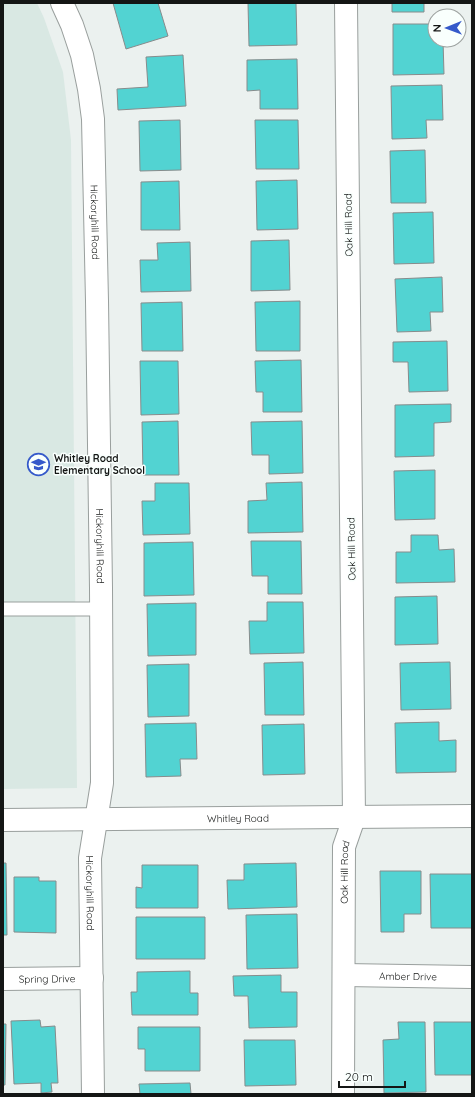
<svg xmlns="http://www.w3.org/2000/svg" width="475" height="1097" viewBox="0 0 475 1097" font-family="Quicksand,sans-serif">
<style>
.built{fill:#d9e8e3}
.building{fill:#52d3d2;stroke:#878c8c}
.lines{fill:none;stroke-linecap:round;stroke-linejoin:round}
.service-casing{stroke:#999f9d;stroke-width:15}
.minor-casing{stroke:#999f9d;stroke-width:24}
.tertiary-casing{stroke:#999f9d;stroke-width:24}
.service{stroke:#fff;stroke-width:13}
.minor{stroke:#fff;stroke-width:22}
.tertiary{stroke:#fff;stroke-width:22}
.labels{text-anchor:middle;stroke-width:3;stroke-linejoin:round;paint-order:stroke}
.street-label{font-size:10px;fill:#141615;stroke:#f9fffd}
.poi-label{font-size:10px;font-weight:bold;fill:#141615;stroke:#f9fffd;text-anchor:start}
</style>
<rect width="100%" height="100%" fill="#ebf1ef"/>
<path class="built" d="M3 3H37L44 18 63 72 71 140 77 788 3 789Z"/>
<path class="building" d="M113 3H158L168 36 126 49Z
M248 3H296L297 45 249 46Z
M392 3H424V12H392Z
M393 24H435V40H443L444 74 393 75Z
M183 55 186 106 118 110 117 89 148 87 146 57Z
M297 59 298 109H260V90L247 91V60Z
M442 85 443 120H426L427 138 392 139 391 86Z
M180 120 181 170 140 171 139 121Z
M255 120H298L299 169H256Z
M425 150 426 203H391L390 151Z
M297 180 298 229 257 230 256 181Z
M179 181 180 230H141V182Z
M433 212 434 263 394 264 393 213Z
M289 240 290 290 251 291V241Z
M190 242 191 291 141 292 140 260H158L157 243Z
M442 277 443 312H430L431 331 397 332 395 279Z
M300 301V351H256L255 302Z
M182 302 183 351H142L141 303Z
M447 341 448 391 409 392 408 362H393V342Z
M301 360 302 412H263V392H256L255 361Z
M140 361H178L179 414 141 415Z
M451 404V422L434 423V456L395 457V405Z
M178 421 179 475H143L142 422Z
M302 421 303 473 269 474V455H252L251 422Z
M435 470V519L395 520 394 471Z
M302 482 303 532 248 533V501L267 500 266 483Z
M155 483H189L190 534 143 535 142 501H155Z
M411 535H438L439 550 454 549 455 582 396 583V552H411Z
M251 541H301L302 594H268V576H252Z
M193 542 194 595 144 596V543Z
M437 596 438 644 395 645V597Z
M267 602H303L304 653 250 654 249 621H267Z
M196 603V655L148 656 147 604Z
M303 662 304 715H265L264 663Z
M450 662 451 709 401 710 400 663Z
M189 664V716L148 717 147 665Z
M439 722V741L456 740V772L396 773 395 723Z
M196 723 197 759H180L181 776 146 777 145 724Z
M304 724 305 774 263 775 262 725Z
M3 863H6L7 935H3Z
M296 863 297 907 228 909 227 880H244V864Z
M142 865H198V908H136V887L142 888Z
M380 871H421V914H404V932H381Z
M430 874H472V928H431Z
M14 877H39V881H56V933L14 932Z
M297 914 298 968 247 969 246 915Z
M136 917H205V959H136Z
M190 971V993H198V1015H132L131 992H137V972Z
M281 975V992H297V1027L249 1028 248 996H234L233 976Z
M40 1020 41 1027 55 1026 58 1083H51L52 1092 41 1093V1083L14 1084 11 1021Z
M398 1022H425L426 1092 384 1093 383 1040 399 1039Z
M434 1022H472V1075H435Z
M3 1024H6L5 1085H3Z
M138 1027H200V1071H145V1049H138Z
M244 1040H295L296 1085 245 1086Z
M190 1083 191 1094H140L139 1084Z"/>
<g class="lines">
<defs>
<path id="service" d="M3 609H101"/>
<g id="minor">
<path id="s1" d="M62 3 72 25 82 55 89 89 93 119 97 301 101 588 102 783 90 858 93 1094"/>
<path id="s2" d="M344 975 472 977"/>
<path id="s3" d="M3 979 92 978"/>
<path id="s4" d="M343 1094 344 847 354 818 346 3"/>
</g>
<g id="tertiary">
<path id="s5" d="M3 820 472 816"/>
</g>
</defs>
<use href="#service" class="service-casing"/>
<use href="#minor" class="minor-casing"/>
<use href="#tertiary" class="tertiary-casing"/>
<use href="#service" class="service"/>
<use href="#minor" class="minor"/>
<use href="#tertiary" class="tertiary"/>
</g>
<defs>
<symbol id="school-ring" viewBox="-11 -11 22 22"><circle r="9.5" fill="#f9fffd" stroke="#3559ca" stroke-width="1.5"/><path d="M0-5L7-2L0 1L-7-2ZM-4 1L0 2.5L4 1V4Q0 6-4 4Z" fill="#3559ca"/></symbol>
</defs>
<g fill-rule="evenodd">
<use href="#school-ring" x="26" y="452" width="25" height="25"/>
</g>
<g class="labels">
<g class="street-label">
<text dy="4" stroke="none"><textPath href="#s1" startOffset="224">Hickoryhill Road</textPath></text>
<text transform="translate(348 225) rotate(-91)" y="4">Oak Hill Road</text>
<text dy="4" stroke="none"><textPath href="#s1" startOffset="548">Hickoryhill Road</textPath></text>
<text transform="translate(351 549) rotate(-91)" y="4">Oak Hill Road</text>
<text dy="4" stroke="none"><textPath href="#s5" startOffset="235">Whitley Road</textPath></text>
<text dy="4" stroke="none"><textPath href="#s4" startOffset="222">Oak Hill Road</textPath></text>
<text dy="4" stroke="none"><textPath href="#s1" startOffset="896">Hickoryhill Road</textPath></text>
<text dy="4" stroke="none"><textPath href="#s2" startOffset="64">Amber Drive</textPath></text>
<text dy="4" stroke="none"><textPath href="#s3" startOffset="44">Spring Drive</textPath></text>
</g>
<g class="poi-label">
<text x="54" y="462">Whitley Road<tspan x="54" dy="12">Elementary School</tspan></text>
</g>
</g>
<rect width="475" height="1097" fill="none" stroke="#141615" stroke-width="8"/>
<g transform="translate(447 28) rotate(269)"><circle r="19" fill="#f9fffd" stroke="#9da2a0"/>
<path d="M0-3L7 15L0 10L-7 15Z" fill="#3559ca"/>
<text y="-6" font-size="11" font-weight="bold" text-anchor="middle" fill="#141615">N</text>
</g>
<path d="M339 1081v6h66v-6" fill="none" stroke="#141615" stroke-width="2"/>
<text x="345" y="1081" font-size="12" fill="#141615" stroke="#f9fffd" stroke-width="3" paint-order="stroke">20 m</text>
</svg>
